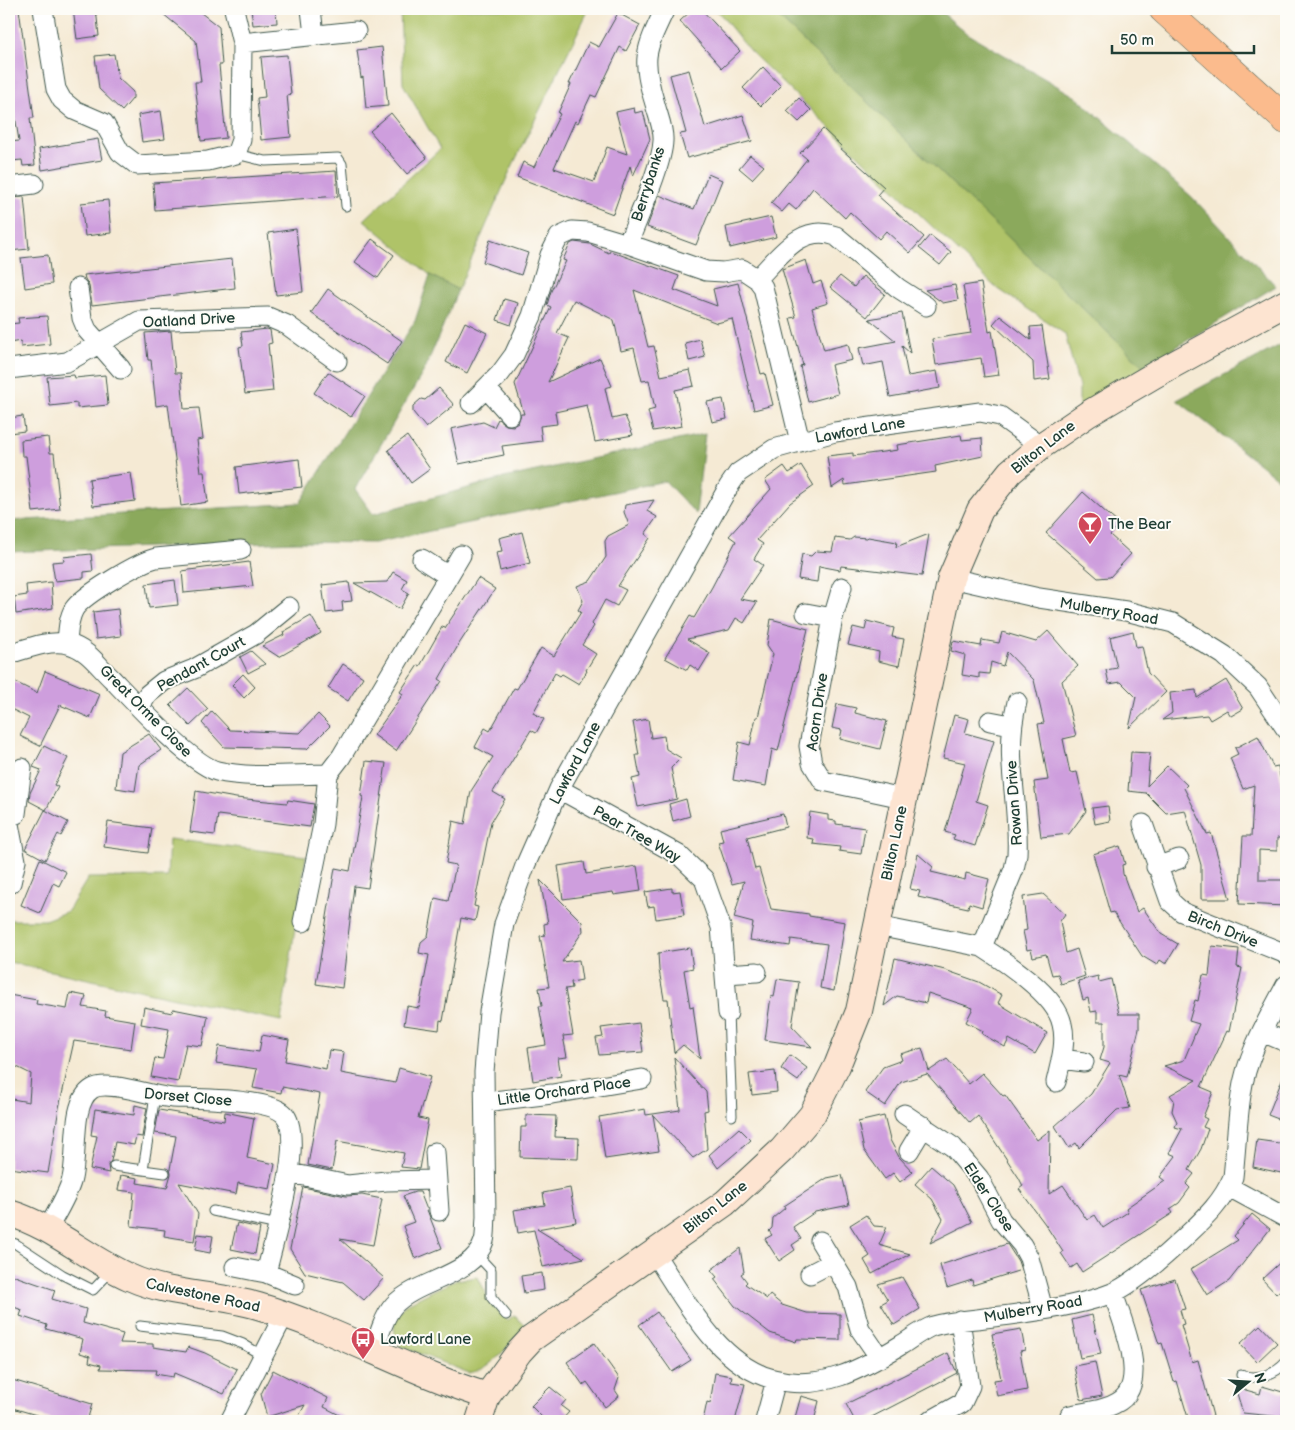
<svg xmlns="http://www.w3.org/2000/svg" width="1295" height="1430" viewBox="0 0 1295 1430" font-family="'Balsamiq Sans',sans-serif">
<style>
.green{fill:#afc368;stroke:#67804e}
.forest{fill:#8ba95c;stroke:#557348}
.building{fill:#ce9edd}
.lines{fill:none;stroke-linecap:round;stroke-linejoin:round}
.lane-casing{stroke:#3f574c;stroke-width:11}
.street-casing{stroke:#3f574c;stroke-width:21}
.secondary-casing{stroke:#3f574c;stroke-width:28}
.highway-casing{stroke:#3f574c;stroke-width:29}
.lane{stroke:#fff;stroke-width:9}
.street{stroke:#fff;stroke-width:19}
.secondary{stroke:#fde4d1;stroke-width:26}
.highway{stroke:#fbbb8d;stroke-width:28}
.labels{text-anchor:middle;stroke-width:4;stroke-linejoin:round;paint-order:stroke}
.street-label{font-size:15px;fill:#1f3d34;stroke:#fdfcf7}
.poi-label{font-size:15px;fill:#1f3d34;stroke:#fdfcf7;text-anchor:start}
</style>
<rect width="100%" height="100%" fill="#fdfcf7"/>
<filter id="ink" filterUnits="userSpaceOnUse"><feTurbulence type="fractalNoise" baseFrequency=".02" numOctaves="2"/><feDisplacementMap in="SourceGraphic" scale="10" xChannelSelector="R" yChannelSelector="G"/><feConvolveMatrix kernelMatrix="1 2 1 2 8 2 1 2 1" color-interpolation-filters="sRGB"/></filter>
<filter id="wash" filterUnits="userSpaceOnUse"><feTurbulence type="fractalNoise" baseFrequency=".0096" numOctaves="4" result="noise"/><feDisplacementMap in="SourceGraphic" scale="20" xChannelSelector="R" yChannelSelector="G"/><feGaussianBlur stdDeviation="1.12" result="paint"/><feColorMatrix in="noise" values="0 0 0 0 0 0 0 0 0 0 0 0 0 0 0 0 0 1.4 0 .05"/><feComposite in="paint" operator="in"/></filter>
<g filter="url(#wash)">
<rect width="100%" height="100%" fill="#f5ead4"/>
<path class="green" d="M400 9H589L509 173 458 290 430 275 364 220 440 149 403 84Z
M713 9H770L1144 367 1079 413V387L1065 334 994 286 750 51 721 15Z
M169 839 306 856 281 1021 9 962V920H45L68 911 88 878 167 877Z
M478 1277 492 1306 508 1320 514 1315 526 1326C508 1344 494 1369 469 1373L400 1346 395 1337 394 1321 405 1305 434 1290 457 1280Z"/>
<path class="forest" d="M770 9H938L965 32 1076 97 1192 197 1276 286 1144 367Z
M430 275 458 290 425 369 355 489 373 514 504 478 705 434 696 514 665 481 374 543 297 542 9 552V521L300 503 415 321Z
M1286 342V485L1177 400Z"/>
<g id="blocks">
<path class="building" d="M9 9H19L34 118H30L35 165 23 166 22 160 11 161 9 142 19 141 9 77Z
M73 9H96L99 36 77 39Z
M157 9H196L219 27 222 65H219L226 138 201 141 195 82H201L196 41Z
M251 9H276L277 23 253 25Z
M693 9H701L740 51 722 68 680 21Z
M618 13 640 25 626 51 620 47 596 97 591 95 578 123 575 121 554 168 594 182 607 147 627 154 616 112 634 108 635 113 643 111 650 139 633 176 630 166 613 214 517 177 523 162 534 167 560 114 558 113 571 84H569L589 42 599 47Z
M382 47 388 106 366 108 363 77 361 78 357 50Z
M114 54 118 78 133 92V98L122 111 99 89 95 56Z
M287 55 291 94 287 95 291 137 261 140 257 98 265 97 261 57Z
M763 67 781 86 761 106 743 88Z
M689 70 705 127 743 115 752 141 687 158 680 134 686 133 670 75Z
M799 98 811 110 799 122 787 111Z
M161 111 165 139 142 142 138 115Z
M391 113 427 158 407 174 370 131Z
M823 129 841 146 840 148 884 187 877 195 924 237 910 253 886 231 879 239 850 212 845 218 813 188 796 210 789 204 782 212 771 203 807 159 800 153Z
M98 139 102 160 42 170 39 149Z
M750 155 764 166 752 179 739 168Z
M336 171 338 196 155 210 153 183Z
M708 174 722 180 696 245 647 227 659 195 694 209Z
M24 197 29 249 9 251V198Z
M108 200 111 233 85 236 81 203Z
M771 217 776 237 730 248 726 227Z
M296 229 303 292 276 295 268 233Z
M930 235 951 252 940 265 919 248Z
M372 239 394 255 378 278 355 262Z
M490 240 528 253 521 275 483 262Z
M574 242 590 244 609 253 610 251 679 276 674 290 717 306 713 289 738 283 761 374 765 373 773 405 754 410 732 319 717 323 634 290 648 347 654 346 661 376 690 370 694 386 675 390 682 426 653 431 648 411 655 409 649 380 642 381 634 348 621 351 614 320 574 300 557 333 569 338 548 382 600 358 612 386 605 388 612 419 625 416 633 435 595 442 587 405 555 412 557 424 540 426 542 441 502 446 504 455 459 464 451 429 483 422 494 427 498 419 506 425 513 426 518 423 521 414H524L515 384 551 307 547 305 551 291 566 261 563 260 570 244Z
M48 255 52 284 25 288 21 258Z
M232 259 235 288 92 305 89 286 85 279 84 275Z
M806 260 813 284 821 281 828 303 812 308 824 350 848 344 852 360 831 365 838 394 808 402 800 366 803 365 790 318 796 317 782 269Z
M840 276 854 287 863 276 885 294 867 317 830 287Z
M981 283 989 332 992 331 999 375 984 377 981 358 936 365 932 339 971 333 963 286Z
M955 285 958 300 943 303 925 290Z
M328 289 402 341 387 364 311 313Z
M504 299 518 303 511 325 497 320Z
M902 313 910 353 902 346 908 376 937 371 940 388 890 397 883 362 863 366 859 348 896 341 869 319Z
M47 316 50 344 21 347V341L9 343V324L19 323 18 318Z
M1000 316 1031 340 1030 327 1042 326 1050 379 1034 381 1033 362 993 324Z
M465 322 487 333 467 373 446 362Z
M267 329 270 330 272 343 268 344 273 391 245 394 239 347 243 346 241 332Z
M171 331 175 373H181L184 409 199 408 203 439 197 440 201 472H204L208 502 181 506 168 404 156 406 151 360H148L145 333Z
M700 339 705 357 689 361 685 343Z
M328 372 365 396 351 417 314 393Z
M74 375 75 378 105 375 108 405 77 408V403L50 406 47 377Z
M439 388 454 405 426 428 413 412V406L421 399 425 400Z
M723 399 727 419 712 422 707 402Z
M23 416 25 431 9 433V418Z
M961 435 962 440 982 438 983 456 935 466 936 472 845 485 844 480 832 488 827 456 853 453V456L898 450 897 445Z
M407 436 430 469 411 483 388 450Z
M48 437 50 453H54L60 509 33 512 26 456H22L21 440Z
M299 459 302 487 239 494 236 467Z
M801 465 814 486 790 503 757 540 763 544 754 559 763 565 740 599 757 602 744 623 736 618 729 630 687 639 710 653 699 671 690 665 687 670 665 658 690 616 694 618 712 587 736 541 729 536 771 489 765 480 784 466 789 473Z
M131 473 135 501 93 506 89 479Z
M1083 492 1119 524 1110 535 1131 554 1110 577 1098 578 1046 533Z
M654 500 647 511 657 517 645 534 650 538 618 586 626 590 617 606 605 600 592 624 594 626 582 645 596 654 586 670 587 671 579 684 562 674 560 676 555 673 533 713 544 719 536 733 531 730 493 792 505 799 491 822 474 906 478 907 475 921 461 918 443 1021 440 1020 439 1030 404 1025 407 1006 419 1008 429 955 419 953 421 942 428 936 435 898 448 901 456 865 446 863 453 821 465 824 471 791 493 757 475 747 485 728 490 731 514 688 517 689 541 648 554 656 581 612 578 610 583 601 577 586 590 581 606 557 605 541 608 536 629 525 624 512 625 505Z
M522 532 530 563 500 571 496 552 502 551 499 538Z
M929 534 922 576 841 566 840 570 819 566 817 582 798 579 802 554 811 556 816 551 832 552 835 538 850 540 854 537 867 538 868 537 897 542 896 547Z
M91 554 93 571 84 572V578L55 581 52 562 64 561 63 557Z
M249 562 253 586 184 593 182 571Z
M393 572 407 580 402 589 409 593 400 609 354 583 387 582Z
M478 578 495 589 459 644 439 679 442 681 396 751 374 735 403 694 400 692 418 665 420 666 442 627 445 628Z
M175 580 178 605 149 608 146 584Z
M51 582 53 608 16 614 14 597 27 595 26 585Z
M349 582 352 601 342 602 343 611 326 613 322 585Z
M118 609 121 636 96 639 93 612Z
M311 616 321 633 279 657 262 646 284 635 283 632Z
M771 619 808 629 778 751 772 749 766 786 733 780 739 742 750 745 756 717H758L773 654 767 645Z
M867 621 894 628 892 637 904 639 899 666 878 661 879 652 848 645 853 627 865 630Z
M1048 631 1078 666 1062 681 1076 736 1063 739 1070 773 1077 772 1086 811 1069 834 1041 837 1034 782 1048 780 1038 724 1044 723 1034 680 1007 652 1003 666 991 662 989 674 979 673V678L962 675 965 655 951 651 953 641 981 646 982 640 999 643 1002 632 1036 642Z
M1133 631 1136 647 1142 646 1148 673 1166 692 1129 728 1136 697 1121 682 1109 684 1106 670 1117 668 1110 637Z
M251 651 265 664 248 673 240 657Z
M343 664 363 677 348 701 328 688Z
M45 671 100 694 90 718 60 705 40 746 20 736 29 718 9 708V679L37 693Z
M243 674 255 687 244 698 232 685Z
M1226 680 1243 709 1231 716 1227 710 1210 720 1207 715 1162 720 1172 713 1170 693 1196 690 1197 698Z
M188 688 208 709 190 726 170 705Z
M837 704 856 708 855 713 887 721 880 749 840 739 842 730 832 728Z
M212 711 230 730 300 733 318 714 330 726 307 749 224 747 202 723Z
M954 715 969 719 965 733 994 741 976 801 988 805 975 846 953 839 955 835 945 832 965 763 943 758Z
M648 719 651 738 664 736 666 749 681 758 671 768 677 799 638 807 632 779 640 777 636 755H639L633 722Z
M149 734 161 750 139 765 135 791 116 788 120 752Z
M1258 736 1273 767 1278 766 1286 806 1284 838H1277V851L1259 850V880H1286V906L1239 904 1243 836H1251L1254 785 1243 789 1230 758 1238 754 1235 748Z
M44 746 68 758 54 785 58 787 46 810 29 801 30 793 41 770 33 767Z
M1131 752 1150 753 1147 786 1167 766 1187 785 1184 788 1207 834 1211 833 1230 899H1201V865L1185 810 1166 813 1146 793 1128 791Z
M366 761 386 763 368 888 354 886 342 988 316 984 335 868 350 871 363 797 361 796Z
M196 791 236 798 287 803 288 800 314 804 310 827 218 815 215 835 190 832Z
M686 799 690 816 673 821 669 804Z
M1108 806 1110 821 1095 824 1092 808Z
M45 810 68 822 61 836 58 834 45 860 25 849Z
M810 812 828 815V820L836 821V824L865 828 861 854 839 851 840 847 813 844 814 839 807 838Z
M783 814 786 827 747 837 755 869 759 868 771 909 809 914V916L845 922 834 991 820 988 827 944 791 939 790 946 750 940 753 923 734 918 744 881 732 884 718 842 723 841 720 829Z
M108 822 152 828 148 853 104 847Z
M1120 846 1125 864 1122 865 1123 874 1137 912 1143 908 1161 934 1178 944 1166 964 1160 960 1157 965 1142 956 1113 912 1110 913 1093 854Z
M918 854 933 867 931 872 965 880 966 873 989 879 982 907 969 903 968 908 918 897 920 891 910 889Z
M40 859 66 872 59 886 53 883 40 913 21 905Z
M584 862 586 874 637 866 641 891 614 895 613 892 563 899 558 866Z
M540 880 582 922 583 931 562 962 579 960 582 980 571 982 572 988 565 989 573 1035 563 1036 567 1057 558 1058 561 1076 533 1081 528 1048 546 1045 539 1006H542L539 988 549 987 540 936 545 935 544 924 548 923Z
M672 888V892L680 891 684 915 656 919 654 906 648 907 645 892Z
M1043 894 1065 914 1060 921 1066 953 1077 949 1085 976 1061 984 1058 974 1052 975 1046 954 1033 957 1031 949 1027 950 1023 931 1027 930 1023 897Z
M1212 946 1239 949 1237 967 1242 968 1229 1032 1227 1031 1201 1087 1213 1092 1203 1117 1207 1119 1203 1127 1208 1129 1201 1149 1189 1170 1194 1174 1186 1184 1190 1188 1179 1203 1170 1209 1173 1213 1082 1272 1077 1264 1071 1268 1061 1253 1063 1252 1045 1224 1019 1189 1023 1186 1019 1178 978 1116 970 1123 927 1074 901 1082 885 1106 865 1092 883 1067 902 1060 900 1054 922 1048 929 1071 947 1059 969 1084 982 1073 1003 1096 1005 1095 1037 1140 1050 1130 1049 1194 1063 1185 1087 1220 1095 1215 1103 1228 1128 1212 1126 1208 1165 1181 1160 1177 1176 1156 1169 1153 1182 1129 1175 1127 1177 1122 1172 1111 1174 1100 1170 1095 1196 1080 1164 1066 1184 1060 1199 1024 1189 1021 1195 1000 1198 1001 1203 975 1209 976Z
M690 948 693 968 684 970 690 1007 693 1006 700 1059 683 1045 674 1053 668 999H664L659 970 658 953Z
M895 958 945 970 979 982 1002 995 998 1003 1047 1033 1035 1054 1009 1039 1005 1047 982 1034 983 1031 966 1022 973 1008 928 993 926 1003 897 996 884 1006Z
M1098 976 1099 982 1111 979 1119 1014H1139V1029L1127 1077 1119 1075 1130 1108 1117 1110 1079 1148 1076 1143 1069 1148 1055 1126 1091 1094 1110 1063 1100 1060 1104 1047V1022H1097V1011L1091 1012 1088 998 1083 1000 1078 981Z
M777 979 799 982 792 1026 812 1047 765 1040 771 996 774 997Z
M70 993 86 996 83 1007 106 1011 105 1016 135 1021 131 1049 74 1041 59 1108 48 1173 9 1168V1116L12 1099 29 1102 31 1074 9 1063V995L37 1000 36 1004 67 1009Z
M144 1007 172 1013 173 1009 208 1016 202 1046 186 1044 178 1082 151 1077 155 1058 163 1059 169 1029 141 1024Z
M639 1023 643 1052 599 1055 596 1038 603 1037 601 1028Z
M262 1035 289 1040 285 1061 326 1069 329 1050 344 1052 341 1073 395 1083 399 1068 430 1077 418 1118 428 1120 419 1169 401 1167 404 1153 337 1141 332 1170 308 1165 320 1094 282 1087 281 1093 253 1088 257 1069 216 1063 219 1046 259 1052Z
M790 1055 807 1068 798 1081 781 1069Z
M674 1057 706 1092 708 1110 704 1111 707 1149 693 1158 653 1115 659 1151 605 1159 599 1117 645 1109 646 1115 680 1110Z
M775 1071 777 1092 752 1095 749 1074Z
M1285 1072H1286V1122L1268 1115Z
M135 1105 147 1108 142 1137 136 1136 134 1145 115 1142 111 1161 108 1165 109 1173 90 1169 97 1136 91 1135 95 1109 134 1115Z
M159 1110 224 1121 225 1112 254 1118 247 1158 275 1164 270 1189 238 1183 236 1194 179 1183 198 1214 194 1241 164 1236 165 1230 131 1226 134 1192 118 1190 121 1175 138 1178 137 1183 167 1188 171 1174 170 1169 176 1136 155 1133Z
M526 1115 556 1116 555 1137 579 1138 578 1159 520 1157 521 1127H526Z
M884 1116 890 1140 899 1157 913 1172 900 1182 893 1173 885 1179 864 1150 858 1122Z
M739 1128 751 1140 718 1168 709 1155Z
M1257 1140 1286 1144V1174L1253 1167Z
M931 1166 953 1185 972 1222 930 1243 943 1219 932 1199 915 1184Z
M842 1175 849 1205 815 1212 793 1227 801 1239 792 1245 795 1250 779 1261 765 1239 772 1235 769 1231 772 1228 773 1218 785 1208 784 1206 827 1178Z
M303 1187 346 1196 362 1195 382 1199 373 1245 340 1239 384 1278 364 1300 343 1282 305 1273 290 1249Z
M570 1188 576 1222 537 1229 584 1258 543 1267 534 1230 518 1233 514 1210 545 1205 543 1193Z
M415 1192H420L442 1248 415 1259 403 1226 414 1222 403 1196Z
M1252 1214 1270 1229 1229 1281 1207 1295 1191 1269 1238 1240 1234 1236Z
M866 1215 874 1226 887 1227 879 1245 910 1254 872 1274 864 1260 870 1256 850 1225Z
M237 1223 260 1228 255 1254 231 1249Z
M198 1234 213 1236 210 1253 195 1250Z
M1007 1244 1018 1261 1021 1270 973 1285 972 1280 947 1288 940 1265Z
M740 1248 744 1272 741 1274 747 1282 745 1284 767 1299 770 1295 782 1305 807 1313 840 1314V1340L797 1339 796 1342 770 1333 735 1306 714 1279 717 1277 711 1270Z
M1286 1257V1285L1276 1294 1262 1279Z
M542 1273 544 1290 524 1293 521 1276Z
M9 1274 55 1290 52 1299 86 1309 83 1323 123 1334 120 1343 153 1344V1347L186 1352 188 1347 205 1353 237 1369 224 1394 174 1373 173 1377 155 1374 156 1370 100 1369 101 1365 89 1362 90 1356 80 1353 83 1339 46 1329 47 1325 20 1316 22 1310 11 1306 14 1296 9 1294Z
M902 1277 920 1309 894 1325 881 1304 888 1300 878 1284Z
M1175 1279 1185 1309 1180 1310 1184 1324 1181 1325 1192 1362 1198 1360 1213 1416 1206 1418 1207 1421H1189L1177 1381 1174 1382 1162 1343 1159 1344 1141 1290Z
M657 1312 691 1360 672 1372 639 1325Z
M1092 1315 1101 1354 1080 1358 1072 1320Z
M1260 1325 1277 1343 1257 1362 1240 1344Z
M1021 1329 1025 1350 1020 1351 1027 1390 997 1396 994 1380 1001 1379 992 1334Z
M594 1343 619 1378 615 1390 619 1396 605 1407 587 1382 583 1385 567 1362Z
M948 1353 957 1373 864 1421H855L846 1404Z
M1095 1362 1102 1396 1081 1400 1074 1366Z
M273 1370 328 1398 324 1407 351 1421H296L305 1405 267 1417 261 1394Z
M715 1373 732 1376 731 1382 745 1384 735 1421H703L707 1402 710 1403Z
M9 1379 92 1404 87 1421H57L9 1407Z
M1262 1386 1286 1393V1415L1282 1414 1281 1417 1243 1413 1235 1387 1260 1394Z
M550 1387 566 1400 561 1406 569 1412 561 1421H546L531 1406Z
M801 1396 819 1401 814 1421H794Z"/>
</g>
</g>
<g filter="url(#ink)">
<use href="#blocks" fill-opacity="0" stroke="#3f574c" stroke-width="1"/>
<g class="lines">
<defs>
<path id="lane" d="M236 154 265 161 338 158 342 164 346 206
M728 1013 732 1116
M114 1166 165 1173
M143 1169 155 1096
M213 1211 278 1225
M9 1242 16 1244 63 1275 93 1290 111 1271
M476 1254 491 1270V1297L506 1315
M140 1326 222 1336 243 1344 263 1356
M1241 1375C1257 1380 1275 1375 1286 1362"/>
<path id="street" d="M43 9 56 89 62 100 74 110 104 123 120 152 137 165 208 161 236 154 241 140 242 43 234 9
M311 9 314 35
M665 9C645 51 641 58 655 104 658 116 664 129 663 141 662 166 637 219 628 244L706 271 723 272 742 269 757 279C780 256 801 223 836 236L898 288 926 306
M242 43 356 31
M9 187 34 184
M757 279 763 287 800 442
M78 288 82 318 87 330 121 369
M9 369 67 362 139 321 268 317 287 325 337 361
M486 388 510 415
M471 403 500 374 514 355 532 316 550 255 559 237 572 231 588 232 628 244
M422 559 448 576
M951 578 1039 598 1126 611 1173 623 1224 655 1258 687 1286 729
M842 587 833 618 809 746 812 763 823 781 903 798
M806 613 833 618
M67 643C68 632 68 619 74 609 83 595 139 562 156 558L241 550
M9 654C26 649 50 639 68 644 88 649 98 666 112 679 133 701 191 764 217 771 248 779 296 774 328 774L341 757 461 555
M140 706 148 694 164 681 194 669 256 634 289 607
M990 721 1011 725
M559 789 679 855 704 879 721 927 728 1013
M9 817 16 814 22 768
M9 824 16 861 11 883
M1143 824 1170 901 1182 912 1286 954
M1156 867 1179 859
M303 922 323 824 328 774
M877 926 982 947 1014 869 1017 855C1020 801 1003 757 1017 702
M982 947C1007 963 1056 995 1062 1024 1067 1043 1060 1064 1056 1082
M725 974 757 972
M1262 1032 1286 1042
M1061 1059 1084 1062
M485 1102 552 1094 642 1079
M904 1114 953 1147 979 1178 1001 1220 1022 1245 1029 1258 1043 1309
M909 1151 924 1126
M435 1152 439 1211
M290 1173 348 1185 386 1181 436 1180
M1229 1187 1286 1218
M47 1230C55 1215 66 1198 71 1182 79 1159 69 1103 92 1089 108 1079 153 1097 173 1098 197 1099 268 1098 284 1114 306 1136 273 1244 266 1273
M820 1241 848 1287 860 1329 880 1358
M654 1253C684 1298 717 1364 773 1379 821 1392 862 1369 901 1345 911 1339 922 1330 933 1326 953 1320 973 1320 993 1317 1028 1313 1080 1306 1112 1293 1132 1285 1168 1253 1184 1238 1204 1219 1222 1203 1233 1177 1236 1150 1237 1122 1241 1095 1246 1056 1268 1019 1286 985
M235 1267 266 1273 295 1285
M810 1274 833 1262
M374 1351C378 1337 384 1316 394 1305 417 1280 474 1276 484 1241 486 1234 485 1225 486 1217L484 1072 489 1012 504 924 525 866 559 789 729 486 738 473 774 449 835 432 980 412 1000 416 1041 446
M1070 1415C1087 1412 1117 1409 1127 1394 1144 1370 1121 1318 1113 1293
M230 1421 284 1315
M765 1421 776 1380
M930 1421 962 1403 970 1386 960 1320"/>
<path id="secondary" d="M9 1213C53 1226 88 1259 129 1277 170 1296 215 1293 258 1306 337 1329 409 1372 487 1396
M479 1421 487 1396 519 1352 531 1339 725 1203 782 1150 812 1115 837 1066 859 1011 951 578 980 510 1010 472 1041 446 1088 414 1156 374 1286 303"/>
<path id="highway" d="M1163 9 1286 120"/>
</defs>
<use href="#lane" class="lane-casing"/>
<use href="#street" class="street-casing"/>
<use href="#secondary" class="secondary-casing"/>
<use href="#highway" class="highway-casing"/>
<use href="#lane" class="lane"/>
<use href="#street" class="street"/>
<use href="#secondary" class="secondary"/>
<use href="#highway" class="highway"/>
</g>
</g>
<defs>
<symbol id="bar-pin" viewBox="-11 -11 22 30"><path d="M0 17L-7.5 6A9.5 9.5 0 1 1 7.5 6Z" fill="#d1495b" stroke="#fdfcf7"/><path d="M-6-5H6L.8 .8V4.5H3.5V6h-7V4.5H-.8V.8Z" fill="#fff"/></symbol>
<symbol id="bus-pin" viewBox="-11 -11 22 30"><path d="M0 17L-7.5 6A9.5 9.5 0 1 1 7.5 6Z" fill="#d1495b" stroke="#fdfcf7"/><path d="M-5-6H5V4H4V6H2V4H-2V6H-4V4H-5ZM-3.5-4V0h7V-4ZM-3.5 1.2v1.5H-2V1.2ZM2 1.2v1.5H3.5V1.2Z" fill="#fff"/></symbol>
</defs>
<g fill-rule="evenodd">
<use href="#bar-pin" x="1076" y="510" width="28" height="38"/>
<use href="#bus-pin" x="349" y="1325" width="28" height="38"/>
</g>
<g class="labels">
<g class="street-label">
<text transform="translate(648 184) rotate(-72)" y="5">Berrybanks</text>
<text transform="translate(189 320) rotate(-3)" y="5">Oatland Drive</text>
<text transform="translate(860 430) rotate(-10)" y="5">Lawford Lane</text>
<text transform="translate(1043 447) rotate(-38)" y="5">Bilton Lane</text>
<text transform="translate(1109 611) rotate(10)" y="5">Mulberry Road</text>
<text transform="translate(201 664) rotate(-29)" y="5">Pendant Court</text>
<text transform="translate(146 711) rotate(45)" y="5">Great Orme Close</text>
<text transform="translate(817 712) rotate(-82)" y="5">Acorn Drive</text>
<text transform="translate(575 763) rotate(-62)" y="5">Lawford Lane</text>
<text transform="translate(1014 803) rotate(-94)" y="5">Rowan Drive</text>
<text transform="translate(637 834) rotate(30)" y="5">Pear Tree Way</text>
<text transform="translate(894 843) rotate(-78)" y="5">Bilton Lane</text>
<text transform="translate(1223 929) rotate(22)" y="5">Birch Drive</text>
<text transform="translate(564 1091) rotate(-8)" y="5">Little Orchard Place</text>
<text transform="translate(188 1097) rotate(5)" y="5">Dorset Close</text>
<text transform="translate(989 1197) rotate(57)" y="5">Elder Close</text>
<text transform="translate(715 1207) rotate(-38)" y="5">Bilton Lane</text>
<text transform="translate(203 1295) rotate(12)" y="5">Calvestone Road</text>
<text transform="translate(1033 1309) rotate(-10)" y="5">Mulberry Road</text>
</g>
<g class="poi-label">
<text x="1108" y="529">The Bear</text>
<text x="380" y="1344">Lawford Lane</text>
</g>
</g>
<rect width="1295" height="1430" fill="none" stroke="#fdfcf7" stroke-width="30"/>
<g transform="translate(1248 1382) rotate(72)" stroke="#fdfcf7" stroke-width="4" paint-order="stroke">
<path d="M0-4L9 19L0 12L-9 19Z" fill="#1f3d34"/>
<text y="-8" font-size="14" font-weight="bold" text-anchor="middle" fill="#1f3d34">N</text>
</g>
<path d="M1112 45v8h142v-8" fill="none" stroke="#1f3d34" stroke-width="2.5"/>
<text x="1120" y="45" font-size="15" fill="#1f3d34" stroke="#fdfcf7" stroke-width="4" paint-order="stroke">50 m</text>
</svg>
